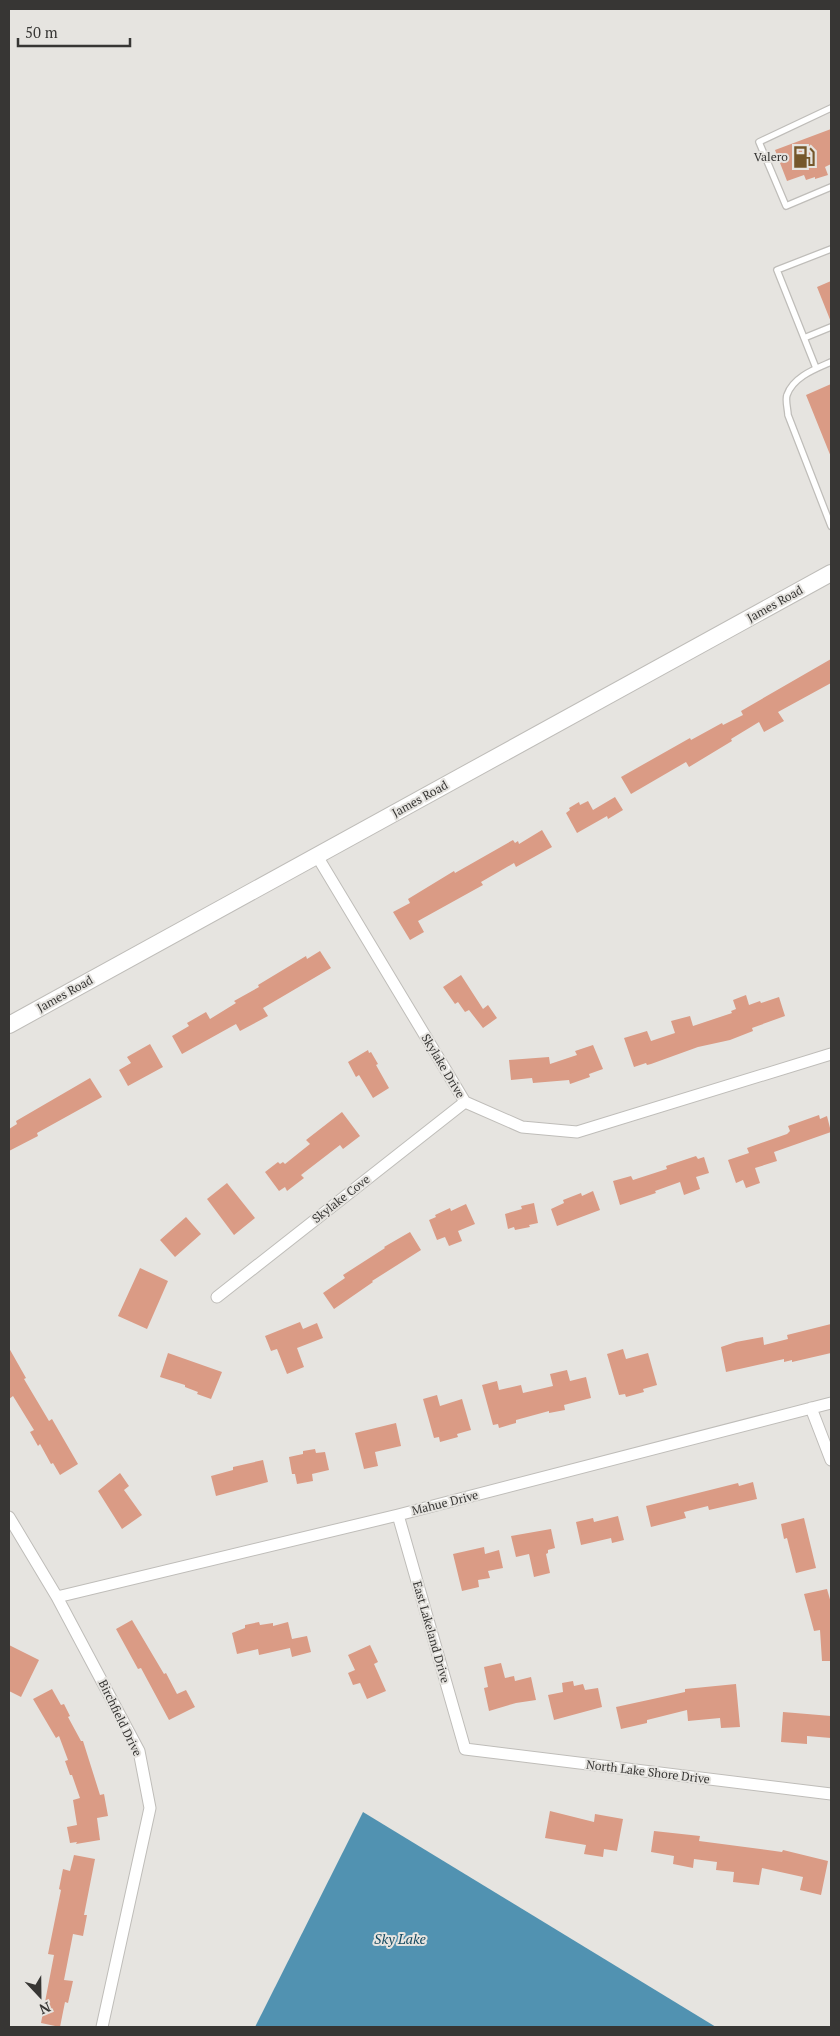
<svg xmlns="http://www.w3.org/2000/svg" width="840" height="2036" viewBox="0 0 840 2036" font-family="'PT Serif',serif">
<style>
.water{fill:#5192b1}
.building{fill:#da9b85}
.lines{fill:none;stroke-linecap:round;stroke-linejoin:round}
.lane-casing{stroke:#bfbdb9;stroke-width:8}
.street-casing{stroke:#bfbdb9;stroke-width:13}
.secondary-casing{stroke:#bfbdb9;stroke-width:18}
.lane{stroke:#fff;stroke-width:5.5}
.street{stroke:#fff;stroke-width:11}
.secondary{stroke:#fff;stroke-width:16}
.labels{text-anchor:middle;stroke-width:4;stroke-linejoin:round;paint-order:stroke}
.poi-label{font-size:12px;fill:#373634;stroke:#e6e4e0;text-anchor:end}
.street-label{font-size:12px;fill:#373634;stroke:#e6e4e0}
.water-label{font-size:14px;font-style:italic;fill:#134960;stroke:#e6e4e0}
</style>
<rect width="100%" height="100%" fill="#e6e4e0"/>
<path class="water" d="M363 1812 716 2027H255Z"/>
<path class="building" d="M831 129V164L825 167 828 175 815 179V177L806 180 804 175 787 181 775 150Z
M831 281V322L817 287Z
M831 384V457L806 395Z
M831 659V683L778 712 784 721 764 732 759 722 731 739 732 741 689 767 686 762 631 794 621 777 690 738 691 740 722 723 723 725 743 715 741 711Z
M615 797 623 810 608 819 607 816 577 833 566 813 570 810 569 808 579 802 580 805 588 801 593 810Z
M542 830 552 847 516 867 514 863 481 882 483 885 418 921 424 932 410 940 393 912 410 903 408 899 454 871 455 873 513 840 515 843 518 841 519 844Z
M320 951 331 968 263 1008 268 1016 240 1031 236 1024 182 1054 172 1036 189 1026 187 1023 206 1012 210 1019 236 1003 234 1001 259 987 258 985 306 956 307 959Z
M461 975 483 1009 488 1005 497 1018 483 1028 469 1010 465 1012 458 1002 455 1004 443 987Z
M746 995 749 1005 760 1001 761 1003 779 997 785 1016 752 1028 753 1031 730 1040 698 1047 651 1064 647 1065 646 1063 634 1067 624 1038 647 1031 651 1041 675 1033 671 1021 690 1016 693 1026 732 1013 731 1011 736 1009 733 1000Z
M150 1044 163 1067 128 1086 119 1070 131 1063 127 1057Z
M593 1045 603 1069 589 1074 590 1077 570 1084 569 1080 533 1083 532 1078 511 1080 509 1060 549 1057 550 1064 577 1055 575 1051Z
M368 1050 369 1053 371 1052 378 1064 376 1065 389 1088 373 1098 359 1075 356 1077 348 1062Z
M90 1078 102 1097 37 1133 38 1136 9 1151V1129L17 1124 16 1121Z
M342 1112 360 1136 343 1149 340 1145 301 1175 304 1178 287 1191 285 1187 279 1191 265 1172 278 1162 280 1164 283 1162 285 1164 310 1144 306 1140Z
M819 1115 820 1119 827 1116 831 1132 774 1152 777 1161 755 1168 760 1183 746 1188 743 1180 736 1183 728 1160 749 1153 747 1148 787 1134 790 1131 788 1126Z
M696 1156 698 1159 704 1157 709 1173 696 1177 700 1189 684 1195 680 1182 655 1191 656 1193 620 1205 613 1181 631 1176 633 1180 667 1169 666 1166Z
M227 1183 255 1218 234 1235 207 1199Z
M593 1191 600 1210 557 1226 551 1209 564 1203 563 1200 581 1193 582 1196Z
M534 1203 538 1223 529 1225 530 1227 515 1230 514 1227 508 1229 505 1214 522 1209 521 1206Z
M466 1204 475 1224 458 1231 462 1241 449 1246 445 1237 437 1240 429 1220 436 1217 435 1215 450 1208 451 1211Z
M186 1217 201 1234 175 1257 160 1240Z
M410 1232 421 1250 372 1281 373 1282 334 1309 323 1293 345 1278 343 1275 385 1248 384 1247Z
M140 1268 168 1281 147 1329 118 1316Z
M300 1322 303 1329 317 1323 323 1338 297 1348 304 1367 287 1374 277 1349 271 1351 265 1336Z
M831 1324V1353L792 1362V1360L784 1362V1359L726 1372 721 1347 736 1342 763 1337 764 1345 788 1339 787 1335Z
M9 1348 26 1378 24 1379 49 1421 52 1419 78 1464 60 1475 53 1463 51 1464 40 1444 38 1446 30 1432 34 1430 13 1396 9 1399Z
M623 1349 626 1359 648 1353 657 1385 643 1389 644 1392 626 1397 625 1394 619 1395 607 1354Z
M168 1353 222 1372 211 1399 197 1394 198 1392 185 1387V1385L160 1377Z
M567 1370 570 1381 586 1377 591 1398 564 1405 565 1410 549 1413V1411L516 1420V1423L499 1428 498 1424 493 1425 482 1385 497 1381 499 1390 521 1385 523 1393 553 1386 550 1374Z
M437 1395 440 1406 462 1399 471 1430 457 1434 458 1437 440 1442 439 1437 434 1438 423 1399Z
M396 1423 401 1446 375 1452 378 1466 364 1469 355 1433Z
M315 1449 316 1453 325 1452 329 1470 312 1474 313 1481 297 1484 295 1474H292L289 1457 303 1454V1451Z
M263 1460 268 1482 216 1496 211 1476 233 1470V1467Z
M120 1473 129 1486 124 1490 142 1515 122 1529 98 1491Z
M753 1482 757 1499 709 1510 708 1506 684 1512 686 1518 651 1527 646 1506 738 1483 739 1486Z
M618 1516 624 1540 612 1543 611 1538 581 1545 576 1522 593 1518 594 1522Z
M804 1518 816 1568 796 1573 787 1538 784 1539 781 1524Z
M551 1529 555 1548 548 1550V1553L546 1554 550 1573 534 1577 529 1554 516 1557 511 1536Z
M484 1547 485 1554 499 1550 503 1568 488 1571 490 1578 478 1580 479 1587 462 1591 453 1554Z
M827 1589 831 1603V1661H822L820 1630 814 1631 804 1594Z
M132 1620 164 1674 166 1673 177 1694 186 1690 195 1707 169 1720 141 1668 138 1669 116 1629Z
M259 1622 260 1625 273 1623V1626L288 1622 292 1639 307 1636 311 1652 292 1657 290 1648 259 1655 258 1649 237 1654 232 1633 245 1628V1625Z
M9 1645 39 1660 21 1697 9 1691Z
M370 1645 378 1662 374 1664 386 1691 367 1699 360 1683 353 1685 348 1673 355 1670 348 1655Z
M501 1663 505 1678 514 1676 515 1681 531 1677 536 1700 516 1703 489 1711 484 1688 488 1687 484 1667Z
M573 1681 574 1686 583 1684 585 1690 598 1688 602 1707 554 1720 548 1695 563 1692 562 1683Z
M736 1684 740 1727 721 1728 720 1718 688 1721 687 1710 647 1720V1723L621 1729 616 1707 685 1692V1689Z
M52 1689 61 1705 64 1704 70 1716 68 1717 81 1741H83L100 1795 104 1794 108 1816 97 1818 100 1840 76 1844 77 1842 70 1843 67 1827 77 1825 73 1800 80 1798 72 1775H70L65 1761 68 1760 59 1736 56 1738 33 1699Z
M783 1712 831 1716V1738L807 1736V1744L781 1742Z
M550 1811 594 1822 595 1814 623 1819 617 1851 604 1849 603 1857 584 1854 586 1845 545 1838Z
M654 1831 700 1836 699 1841 782 1852 783 1850 828 1861 821 1895 800 1890 803 1877 762 1868 759 1885 733 1882 734 1872 716 1870 717 1862 694 1859 693 1868 673 1864 674 1856 651 1852Z
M74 1855 95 1859 84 1915H87L83 1936 73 1934 64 1980 73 1981 68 2003 65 2002 60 2027 41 2023 54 1955 48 1954 61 1890 59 1889 63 1869 70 1871Z"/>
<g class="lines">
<defs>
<path id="lane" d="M831 108 759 142 786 206 831 187
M804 338 831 327
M831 362C815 369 793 377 787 395 785 400 788 410 788 415L831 526
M816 368 777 270 831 249"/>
<path id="street" d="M317 856 465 1102 522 1127 577 1132 831 1054
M217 1297 465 1102
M811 1408 831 1460
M398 1515 465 1749 831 1794
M9 1517 57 1597 139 1751 150 1808 102 2027
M57 1597 398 1515 831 1403"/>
<path id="secondary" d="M9 1025 831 573"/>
</defs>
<use href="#lane" class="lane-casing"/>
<use href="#street" class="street-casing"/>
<use href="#secondary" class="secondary-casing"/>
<use href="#lane" class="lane"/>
<use href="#street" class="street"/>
<use href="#secondary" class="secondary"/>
</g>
<defs>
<symbol id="fuel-bare" viewBox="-9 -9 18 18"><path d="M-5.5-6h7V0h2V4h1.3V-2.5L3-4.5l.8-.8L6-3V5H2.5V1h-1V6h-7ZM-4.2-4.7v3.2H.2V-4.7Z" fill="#75572b" stroke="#e6e4e0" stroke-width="2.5" paint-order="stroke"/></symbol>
</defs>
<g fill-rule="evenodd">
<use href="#fuel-bare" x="788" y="141" width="32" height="32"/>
</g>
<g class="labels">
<g class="poi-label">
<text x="788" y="161">Valero</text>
</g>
<g class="street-label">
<text transform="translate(775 604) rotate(-29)" y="4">James Road</text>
<text transform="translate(420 799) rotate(-29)" y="4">James Road</text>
<text transform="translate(65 994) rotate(-29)" y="4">James Road</text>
<text transform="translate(443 1066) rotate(59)" y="4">Skylake Drive</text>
<text transform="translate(341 1199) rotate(-38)" y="4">Skylake Cove</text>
<text transform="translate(445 1503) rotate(-14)" y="4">Mahue Drive</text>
<text transform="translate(431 1632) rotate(74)" y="4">East Lakeland Drive</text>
<text transform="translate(120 1718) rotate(64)" y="4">Birchfield Drive</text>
<text transform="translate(648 1772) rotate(7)" y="4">North Lake Shore Drive</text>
</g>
<g class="water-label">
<text x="400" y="1944">Sky Lake</text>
</g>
</g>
<rect width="840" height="2036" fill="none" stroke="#373634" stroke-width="20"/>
<g transform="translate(40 1996) rotate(158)" stroke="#e6e4e0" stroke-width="4" paint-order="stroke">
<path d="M0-4L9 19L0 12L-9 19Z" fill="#373634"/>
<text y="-8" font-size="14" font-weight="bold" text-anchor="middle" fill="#373634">N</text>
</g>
<path d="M18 38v8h112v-8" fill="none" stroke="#373634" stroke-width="2.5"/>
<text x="25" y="38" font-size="15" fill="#373634" stroke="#e6e4e0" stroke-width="4" paint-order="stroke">50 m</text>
</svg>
